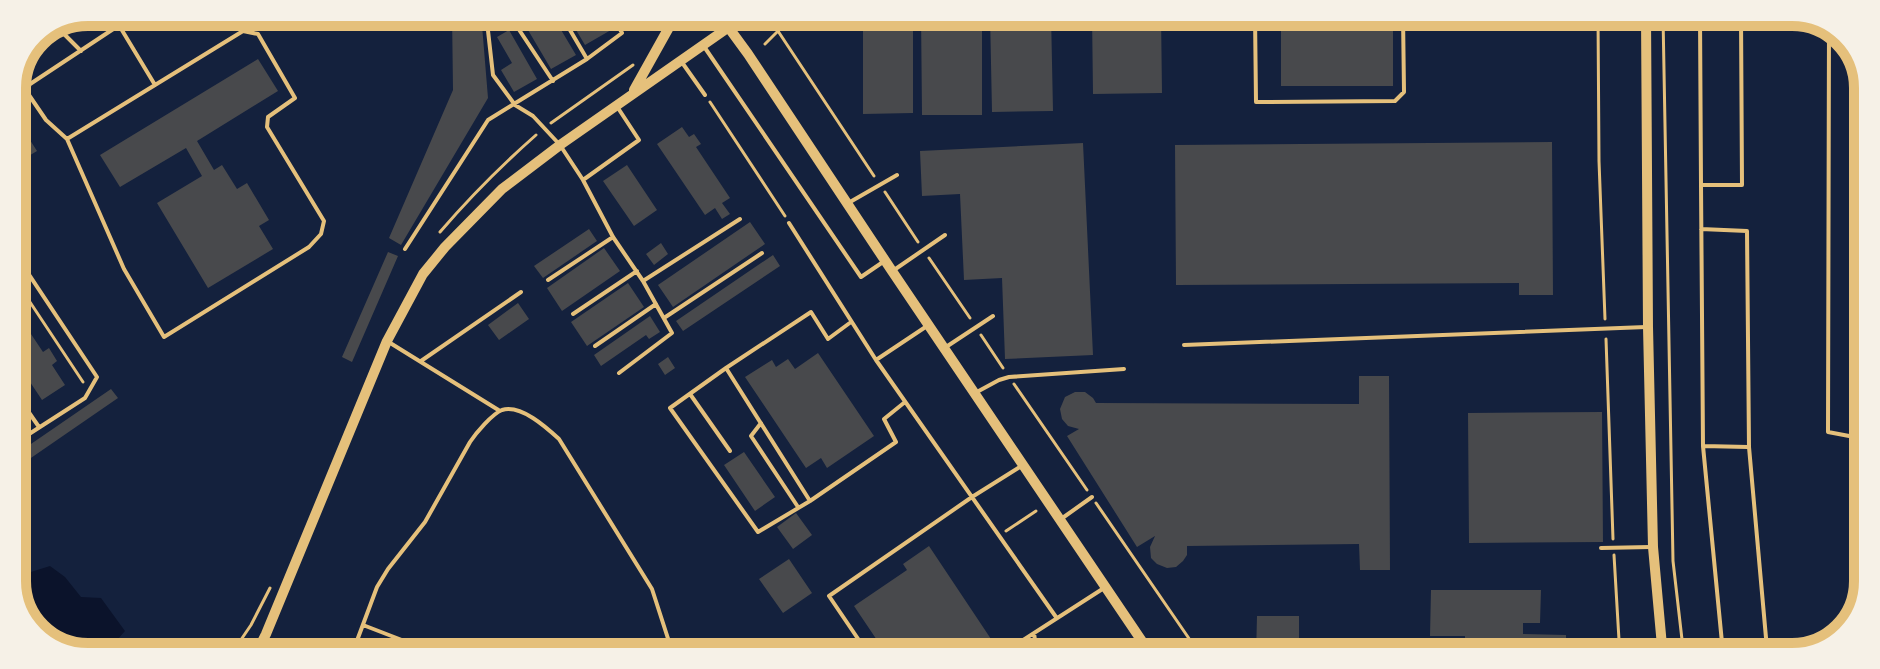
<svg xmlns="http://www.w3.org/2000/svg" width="1880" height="669" viewBox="0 0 1880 669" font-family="Barlow,sans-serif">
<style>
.water{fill:#0b132b}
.building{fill:#48494c}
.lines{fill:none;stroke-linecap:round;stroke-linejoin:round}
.path{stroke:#e5c07b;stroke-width:3}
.service{stroke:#e5c07b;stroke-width:4}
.tertiary{stroke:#e5c07b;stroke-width:10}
.rim{fill:none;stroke:#e5c07b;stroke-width:10}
</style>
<rect width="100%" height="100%" fill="#14213d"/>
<path class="water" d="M50 566 65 577 81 597 101 598 125 631 109 649 95 653H64L28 628 12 587V581L15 577Z"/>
<path class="building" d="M88 12H91L94 17 70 32 64 22Z
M452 13H481L488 98 401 245 389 238 453 90Z
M518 13H551L576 55 551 69Z
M566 13H601L611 30 585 45Z
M863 14H913V113L863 114Z
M921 14H982V115H922Z
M990 14H1051L1053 111 992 112Z
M1092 14H1161L1162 93 1093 94Z
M1281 15H1393V86H1281Z
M509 30 537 79 514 92 501 70 512 63 497 37Z
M258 59 278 91 197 141 214 170 222 165 237 189 247 183 269 220 259 226 273 249 208 288 157 203 202 176 186 148 120 187 100 155Z
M21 126 37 151 12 166V132Z
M682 127 689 137 694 134 701 144 696 147 730 198 722 203 730 214 722 219 715 208 705 215 657 144Z
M1552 142 1553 295H1519V283L1176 285 1175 145Z
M1083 143 1093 355 1005 359 1002 278 964 280 960 194 922 196 920 151Z
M627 165 657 210 634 226 603 181Z
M750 222 765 244 673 307 658 285Z
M589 229 597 241 543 278 534 266Z
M661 243 668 254 654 265 646 254Z
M604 248 620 271 562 311 547 288Z
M388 252 398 256 352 362 342 357Z
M773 255 780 266 683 331 676 321Z
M628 283 644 307 587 346 571 322Z
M15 297 23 309 17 313 43 352 49 348 57 361 52 365 65 385 42 400 12 355V298Z
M518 303 529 319 499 340 488 325Z
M650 316 660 332 649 339 646 335 601 366 594 355Z
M818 353 874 436 827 468 821 458 806 468 745 377 772 360 776 367 788 359 795 369Z
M668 357 675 368 665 375 658 364Z
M1359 376H1389L1390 570H1360L1359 544 1187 546V555L1183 561 1176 567 1167 568 1157 564 1151 558 1150 547 1155 536 1137 547 1067 436 1079 429 1068 426 1062 419 1060 409 1065 397 1075 392H1085L1093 398 1096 403 1359 404Z
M111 389 118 398 12 471V457Z
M1602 412 1603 542 1469 543 1468 413Z
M744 452 775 497 755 511 724 465Z
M796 513 812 535 793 549 777 527Z
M929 546 991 639 967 655H964L961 651 955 655H887L854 606 907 570 903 564Z
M789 559 812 593 783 613 759 579Z
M1431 590H1541L1540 623H1523V634L1566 635V656H1465V636H1430Z
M1257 616H1299V656H1256Z"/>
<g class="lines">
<path class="path" d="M1598 15 1599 161 1605 319
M1663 16 1673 561 1684 657
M772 22 874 176
M765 44 795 14
M710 102 785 216
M551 123 633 65
M1865 147H1867
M885 192 918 242
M440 232C470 197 502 165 536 135
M929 258 970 318
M12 275 83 382
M1865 286H1866
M981 335 1003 368
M1606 339 1613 539
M12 369 21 383
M1014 384 1087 490
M1096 503 1201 656
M1006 531 1036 511
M1614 555 1620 657
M232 653 251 625 270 588"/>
<path class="service" d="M111 12 155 85
M486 13 493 75 515 105 533 116 560 145 583 180 639 140 618 108
M508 13 553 81
M560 13 587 59
M1255 15 1256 102 1395 101 1404 92 1403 15
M1700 16 1701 185H1742L1741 16
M55 25 81 51
M1829 25 1828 432 1865 439
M703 45 861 277 883 262
M681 61 705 95
M16 76 46 120 67 139 124 269 164 337 309 247 321 234 324 221 267 127 268 117 295 98 258 34 243 31 67 139
M12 96 139 12
M583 180 613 237 643 281 740 219
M1701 185 1703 446 1723 653 1767 649 1749 447 1747 231 1701 229
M850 202 897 175
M789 223 876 360 1056 617
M12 249 97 377 85 398 12 445
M405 249 488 120 587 59 622 33 611 13
M894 270 945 235
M548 280 613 237
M573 314 637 271
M664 318 762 253
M851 322 828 339 811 312 726 368 810 501 896 442 884 419 905 402
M387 341 500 411
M1184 345 1646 327
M595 346 656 304
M946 347 993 316
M876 360 927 326
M421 361 521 292
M726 368 670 408 758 532 810 501
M619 373 672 333 643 281
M12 388 39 427
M975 393 999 380 1009 377 1124 369
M690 394 730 451
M761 423 751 436 798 507
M1703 446 1748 447
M1061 519 1092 497
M1601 548 1650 547
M363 625 438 654
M1034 633 1037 655
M352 654 377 587 388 569 425 522 470 442C476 433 492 414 502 410 521 404 547 428 559 439L652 589 673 654
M869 655 829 596 972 497 1023 465
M1000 655 1104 588"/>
<path class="tertiary" d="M718 13 748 54 892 271 1152 656
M1646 15 1648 327 1653 547 1663 657
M634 90 672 22 676 13
M256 654 266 634 387 341 423 274 445 247 502 189 560 145 749 13"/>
</g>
<path d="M0 0H1880V669H0ZM88 26H1792A62 62 0 0 1 1854 88V581A62 62 0 0 1 1792 643H88A62 62 0 0 1 26 581V88A62 62 0 0 1 88 26Z" fill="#f6f1e7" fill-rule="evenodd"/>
<path class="rim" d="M88 26H1792A62 62 0 0 1 1854 88V581A62 62 0 0 1 1792 643H88A62 62 0 0 1 26 581V88A62 62 0 0 1 88 26Z"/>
</svg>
